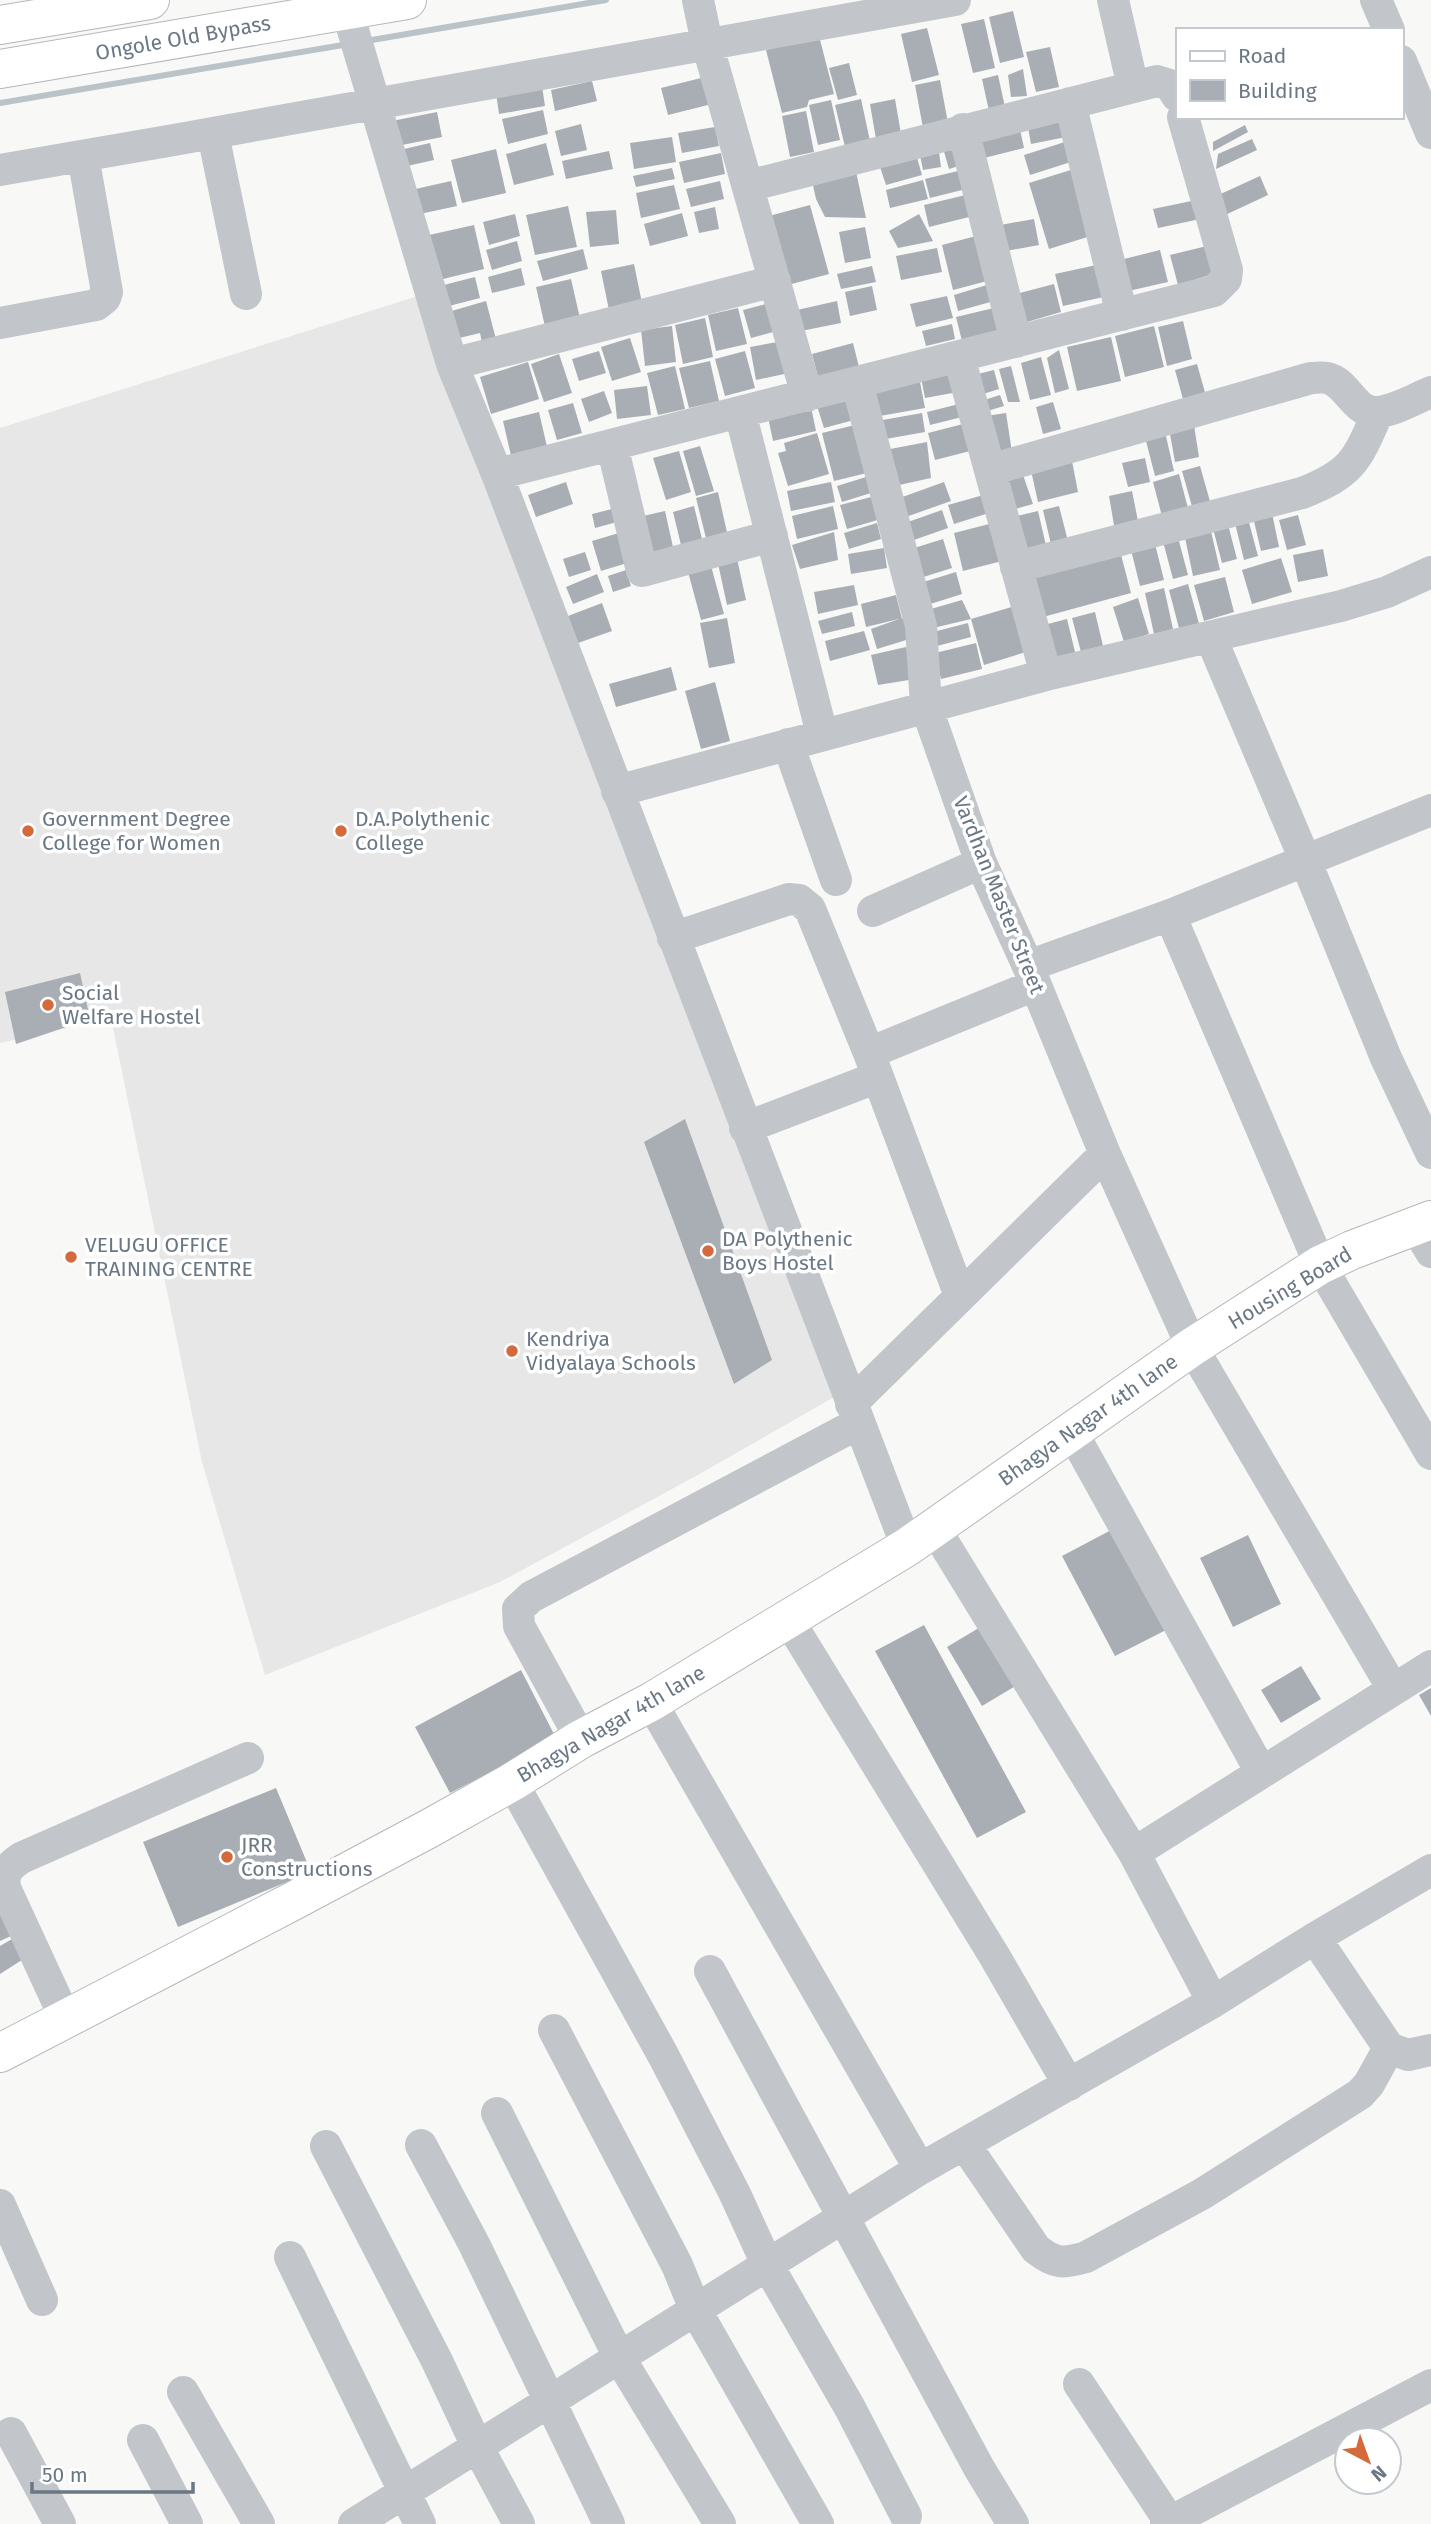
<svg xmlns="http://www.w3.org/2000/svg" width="1431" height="2524" viewBox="0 0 1431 2524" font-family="'Fira Sans',sans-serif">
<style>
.built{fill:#e6e7e6}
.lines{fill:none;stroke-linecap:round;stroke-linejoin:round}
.stream{stroke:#bac3c8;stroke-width:6}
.building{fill:#a8aeb4}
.major-casing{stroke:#b4b7bb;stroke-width:40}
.minor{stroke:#c2c5c9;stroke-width:32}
.major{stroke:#fff;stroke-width:38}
.poi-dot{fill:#d4693b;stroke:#fff;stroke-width:2.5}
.labels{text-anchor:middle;stroke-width:7;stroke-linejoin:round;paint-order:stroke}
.street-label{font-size:21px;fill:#6a7784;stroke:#fff}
.poi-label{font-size:21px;fill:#6a7784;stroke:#fff;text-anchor:start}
</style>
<rect width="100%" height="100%" fill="#f8f8f6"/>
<path class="built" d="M421 295 843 1392 696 1476 500 1582 265 1675 202 1462 111 1018 0 1043V428Z"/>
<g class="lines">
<path class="stream" d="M366 41 606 0
M0 103 349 44"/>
</g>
<path class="building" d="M1013 11 1024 57 1000 63 989 17Z
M984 19 995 68 973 73 961 24Z
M927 28 939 75 912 82 901 34Z
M819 36 834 94 809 100 807 107 782 113 766 50Z
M1050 47 1059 87 1036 92 1026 52Z
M849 63 857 95 838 100 829 68Z
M1023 69 1027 96 1011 97 1008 75Z
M998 75 1005 107 989 111 982 79Z
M705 77 712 104 668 115 661 88Z
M940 80 948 123 923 128 915 85Z
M592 81 597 101 555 111 551 90Z
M542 86 545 106 499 114 496 93Z
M861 99 870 141 845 147 835 105Z
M895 99 901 134 876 139 870 104Z
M831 100 840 140 818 145 809 105Z
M543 110 548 134 508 144 502 119Z
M806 111 814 152 790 157 782 116Z
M437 112 442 137 397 146 392 121Z
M1067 114 1071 136 1031 144 1027 122Z
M581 124 587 150 561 156 555 131Z
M1019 125 1024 148 980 159 974 135Z
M1245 125 1248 132 1213 151V142Z
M715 127 719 146 682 153 678 133Z
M672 137 676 162 634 169 630 143Z
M1252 139 1257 150 1216 169 1218 154Z
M1068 141 1074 161 1030 175 1024 155Z
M430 143 434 160 398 168 395 151Z
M546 143 554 175 514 185 506 154Z
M958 143 965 164 949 169 943 148Z
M496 149 506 193 462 203 451 160Z
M609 151 613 169 566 179 562 161Z
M915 151 922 175 886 185 878 161Z
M939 152 941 167 923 170 920 155Z
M721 153 725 174 684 183 679 162Z
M855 167 866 218 825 217 816 199 811 176Z
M672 168 675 179 636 187 633 176Z
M1077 168 1097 234 1049 249 1029 183Z
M966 169 970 188 930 198 925 179Z
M1260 176 1268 195 1223 216 1214 197Z
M923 180 928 199 890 208 886 190Z
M451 181 457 206 415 215 411 190Z
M720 181 724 199 691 207 686 189Z
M674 185 680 209 641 218 636 193Z
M974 193 973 216 929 227 924 205Z
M1201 199 1205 218 1158 228 1153 209Z
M810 205 829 274 788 285 769 216Z
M568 206 577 247 535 255 526 215Z
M715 207 719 229 699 233 694 212Z
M616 210 619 244 590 247 586 212Z
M682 213 688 236 650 246 644 224Z
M515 214 520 236 489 245 483 222Z
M919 214 933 241 898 248 889 231Z
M1034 219 1039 245 1000 252 995 226Z
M474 225 484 269 439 280 429 235Z
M865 227 871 258 845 263 839 232Z
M980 235 991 280 953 290 942 245Z
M517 241 522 261 492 270 486 250Z
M1211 245 1216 273 1178 285 1170 255Z
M937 248 942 272 901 280 896 256Z
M583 249 588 269 543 281 537 261Z
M1160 250 1168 282 1124 292 1116 261Z
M634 264 643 308 610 315 601 271Z
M1101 264 1108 296 1063 306 1055 274Z
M872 266 876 282 841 289 837 274Z
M521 268 525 285 492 293 488 277Z
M475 277 480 298 445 307 440 286Z
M571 279 581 323 546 331 536 287Z
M990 284 994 301 958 311 954 295Z
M1054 284 1061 312 1020 324 1012 295Z
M872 286 877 310 850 316 845 292Z
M947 296 953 318 916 327 910 304Z
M486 301 497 343 483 347 480 333 455 339 448 312Z
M837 301 841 323 801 331 797 310Z
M774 302 773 332 751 338 743 310Z
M998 307 1004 330 962 341 956 317Z
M738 308 747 344 716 351 708 315Z
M705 318 713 357 683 364 675 325Z
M1183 321 1192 359 1167 366 1158 327Z
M952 324 955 339 926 346 922 331Z
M672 326 676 362 645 366 641 330Z
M1154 326 1164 367 1125 377 1115 336Z
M1111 337 1121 381 1077 391 1067 347Z
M630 338 641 372 612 381 601 347Z
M783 341 789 373 756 380 750 347Z
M853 343 859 367 818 377 812 354Z
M1059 350 1069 389 1055 393 1047 358Z
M599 351 606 373 579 381 572 359Z
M745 351 755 388 725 396 715 359Z
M559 354 572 393 544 402 531 364Z
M1041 357 1051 395 1030 400 1021 363Z
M710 361 719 401 689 408 679 368Z
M528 362 539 399 491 414 480 377Z
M1197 364 1208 403 1186 410 1175 370Z
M675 366 685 409 658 415 647 373Z
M1011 366 1020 402H1008L999 369Z
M994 370 999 389 980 395 974 375Z
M954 371 958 392 925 398 921 377Z
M920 382 925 408 880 416 875 389Z
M647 386 651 415 617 419 614 390Z
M604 391 612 413 589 422 581 399Z
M1000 395 1004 406 984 412 981 401Z
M847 397 854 420 824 428 817 406Z
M1053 402 1061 429 1043 434 1036 407Z
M573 403 582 433 557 440 548 410Z
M963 403 966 416 930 425 927 412Z
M811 407 816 431 773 441 768 417Z
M539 412 548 451 512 460 503 421Z
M922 413 925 432 880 440 877 421Z
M1006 413 1012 452 993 455 986 416Z
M1193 419 1199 457 1175 462 1168 423Z
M967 423 974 450 935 460 928 433Z
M855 425 867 473 834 481 822 433Z
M1165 432 1174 471 1155 476 1145 437Z
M817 433 829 474 788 486 778 453 786 451 784 443Z
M927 442 931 478 890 487 885 450Z
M700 446 714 491 696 496 683 451Z
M679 451 691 492 666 500 653 458Z
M1145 458 1150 482 1128 487 1122 463Z
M1072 461 1078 492 1038 502 1030 466Z
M1200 466 1211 505 1193 510 1182 471Z
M1022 472 1033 504 1012 510 1002 478Z
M1179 474 1189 512 1163 520 1153 482Z
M866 477 871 493 842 502 837 486Z
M566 482 573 504 536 517 528 495Z
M831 482 835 502 791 511 787 491Z
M944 482 951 501 903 518 897 499Z
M1132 491 1139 526 1115 531 1109 496Z
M718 492 728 537 707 542 696 498Z
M987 494 992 512 954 524 948 505Z
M875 496 881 519 847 529 840 505Z
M624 506 628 519 595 528 592 514Z
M694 506 702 539 681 545 673 512Z
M833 506 838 529 797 539 792 516Z
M1059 506 1070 549 1053 553 1043 510Z
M942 510 948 528 911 541 905 523Z
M665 511 675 556 653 561 643 516Z
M1038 511 1048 554 1022 560 1013 517Z
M1272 513 1279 547 1261 551 1253 517Z
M1247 515 1258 556 1244 560 1234 519Z
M1298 515 1306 545 1287 550 1279 520Z
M1226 517 1237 559 1222 563 1211 521Z
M997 522 1006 560 963 571 954 533Z
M877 523 881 539 849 549 844 533Z
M1210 527 1220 570 1193 576 1184 533Z
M629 530 637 560 601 571 592 541Z
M1176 530 1188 575 1173 579 1161 534Z
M834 532 838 560 800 569 792 545Z
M943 539 952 568 917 579 908 550Z
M1154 540 1164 580 1140 586 1130 546Z
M884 548 887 568 851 574 848 554Z
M1323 549 1328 576 1298 582 1293 555Z
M1120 551 1131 593 1043 617 1032 574Z
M585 552 591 570 569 577 563 559Z
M736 554 746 600 727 605 717 559Z
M1281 558 1292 592 1252 604 1242 570Z
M710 562 724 614 701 620 687 568Z
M626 570 631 586 613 592 608 576Z
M956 572 962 594 924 606 917 584Z
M597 574 604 592 573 604 566 587Z
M1225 577 1234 612 1204 621 1194 585Z
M1188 584 1200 627 1180 632 1169 590Z
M854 585 858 605 818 614 814 592Z
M1164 588 1173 629 1154 634 1145 593Z
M896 595 902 619 910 617 916 637 877 649 871 629 899 619 866 627 861 604Z
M1138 598 1149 634 1124 642 1113 607Z
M962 600 971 619 929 629 924 611Z
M602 603 612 631 578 643 568 616Z
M1015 606 1029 651 984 665 971 619Z
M852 612 855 626 822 634 818 621Z
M1095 612 1103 646 1081 652 1072 618Z
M727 618 735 663 709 668 700 623Z
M1067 619 1076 656 1053 662 1044 625Z
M968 623 971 637 937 646 933 632Z
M864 631 870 650 830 661 825 641Z
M976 643 982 669 941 679 935 653Z
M906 647 915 679 878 685 871 655Z
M671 667 677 690 616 707 609 684Z
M715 682 730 741 701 749 685 691Z
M80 973 90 1019 16 1044 5 992Z
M685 1119 772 1360 734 1384 644 1142Z
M1115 1528 1168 1629 1115 1656 1062 1556Z
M1248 1535 1281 1604 1233 1627 1200 1558Z
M987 1623 1022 1682 982 1706 947 1647Z
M924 1625 1026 1812 977 1838 875 1651Z
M1301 1666 1321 1699 1281 1723 1261 1690Z
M521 1670 556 1738 450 1793 415 1727Z
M1431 1688V1716L1419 1695Z
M276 1788 311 1872 178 1927 143 1842Z
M0 1912 11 1936 0 1941Z
M12 1939 25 1958 0 1974V1946Z"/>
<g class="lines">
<defs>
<path id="major" d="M0 25 150 0
M0 69 407 0
M0 2053 293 1901 430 1828 512 1782 581 1739 651 1702 907 1547 1192 1347 1320 1265 1352 1250 1431 1220"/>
</defs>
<use href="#major" class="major-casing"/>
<path class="minor" d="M698 0 707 43 807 396
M1113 0 1133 87
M1376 0 1389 30
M347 10 452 364 497 474 907 1547
M1401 61 1431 133
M1070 103 1122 315
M963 129 1016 342
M213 134 246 294
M0 170C319 116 637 55 955 0
M748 186 1157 81 1170 85 1177 96
M0 323 96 305 105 298 107 292 83 156
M959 357 1046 675
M452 364 775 281
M857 383 921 626 926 706 981 863 1028 966 1105 1154 1192 1347 1393 1689
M740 412 822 734
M612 445 642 571 772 536
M990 470 1311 378C1316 378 1322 377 1327 378 1347 382 1353 411 1375 412 1393 412 1414 399 1431 392
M497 474 1214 291 1226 279 1227 270 1183 117
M1016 567 1302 493C1353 473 1357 460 1378 412
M1211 638 1306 862 1386 1058 1431 1153
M788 744 836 880
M617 791 1046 675 1341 606 1387 592 1431 572
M873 911 981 863
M1170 915 1320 1265 1431 1454
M673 938 789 899 799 900 810 909 869 1053 960 1296
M1028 966 1170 915 1431 810
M869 1053 1035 985
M745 1128 878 1077
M1415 1225 1431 1252
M851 1404 1105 1154
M1072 1432 1261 1772
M935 1529 1134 1853 1213 2002
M788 1619 995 1957 1069 2085
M651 1702 920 2169
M581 1739 519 1626 518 1609 531 1597 859 1423
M512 1782 663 2055 734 2192 767 2264 850 2408 906 2516
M1134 1853 1431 1666
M1315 1938 1389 2048 1408 2055 1431 2050
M710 1971 979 2468 1013 2524
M66 2020 5 1888C3 1872 8 1867 21 1858L248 1758
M554 2030 677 2265 695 2309 818 2524
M497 2113 619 2357 720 2524
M421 2145 474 2244 609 2524
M965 2145 1036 2249C1055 2264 1063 2264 1086 2257L1202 2194 1360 2094 1369 2084 1389 2048
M326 2146 437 2361 477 2446 519 2524
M0 2205 42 2300
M290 2257 420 2524
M1079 2384 1170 2522
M183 2392 259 2524
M11 2433 60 2524
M143 2440 187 2524
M354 2524 920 2169 1213 2002 1315 1938 1431 1870
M1166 2524 1431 2385"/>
<use href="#major" class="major"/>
</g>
<g class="poi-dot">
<circle cx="28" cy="831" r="7"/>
<circle cx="341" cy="831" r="7"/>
<circle cx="48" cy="1005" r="7"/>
<circle cx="708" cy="1251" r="7"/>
<circle cx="71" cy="1257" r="7"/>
<circle cx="512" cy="1351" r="7"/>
<circle cx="227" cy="1857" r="7"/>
</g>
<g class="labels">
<g class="street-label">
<text transform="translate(183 38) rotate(-10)" y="7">Ongole Old Bypass</text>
<text transform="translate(999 895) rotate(68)" y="7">Vardhan Master Street</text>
<text transform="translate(1290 1288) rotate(-31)" y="7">Housing Board</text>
<text transform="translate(1088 1420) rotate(-35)" y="7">Bhagya Nagar 4th lane</text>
<text transform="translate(611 1724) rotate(-30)" y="7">Bhagya Nagar 4th lane</text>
</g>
<g class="poi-label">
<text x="42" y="826">Government Degree<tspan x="42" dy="24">College for Women</tspan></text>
<text x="355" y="826">D.A.Polythenic<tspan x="355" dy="24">College</tspan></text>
<text x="62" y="1000">Social<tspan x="62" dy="24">Welfare Hostel</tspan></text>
<text x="722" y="1246">DA Polythenic<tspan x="722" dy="24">Boys Hostel</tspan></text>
<text x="85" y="1252">VELUGU OFFICE<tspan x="85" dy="24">TRAINING CENTRE</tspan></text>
<text x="526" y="1346">Kendriya<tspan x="526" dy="24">Vidyalaya Schools</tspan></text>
<text x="241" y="1852">JRR<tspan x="241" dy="24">Constructions</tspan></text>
</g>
</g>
<rect x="1176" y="28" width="228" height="91" fill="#ffffff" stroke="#c3c9ce" stroke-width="2"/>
<rect x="1190" y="51" width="35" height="10" fill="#ffffff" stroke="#c3c9ce" stroke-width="2"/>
<text x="1238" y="63" font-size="21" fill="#6a7784">Road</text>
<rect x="1190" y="80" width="35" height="21" fill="#a8aeb4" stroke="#c3c9ce" stroke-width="2"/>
<text x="1238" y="98" font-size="21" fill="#6a7784">Building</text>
<g transform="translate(1368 2461) rotate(139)"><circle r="33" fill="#ffffff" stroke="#c3c9ce" stroke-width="2"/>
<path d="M0-5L12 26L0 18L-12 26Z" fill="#d4693b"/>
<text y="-10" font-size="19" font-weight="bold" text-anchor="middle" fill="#6a7784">N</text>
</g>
<path d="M32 2482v10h161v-10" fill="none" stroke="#6a7784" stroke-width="3.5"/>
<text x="42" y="2482" font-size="21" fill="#6a7784" stroke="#ffffff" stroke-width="5" paint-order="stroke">50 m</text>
</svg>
